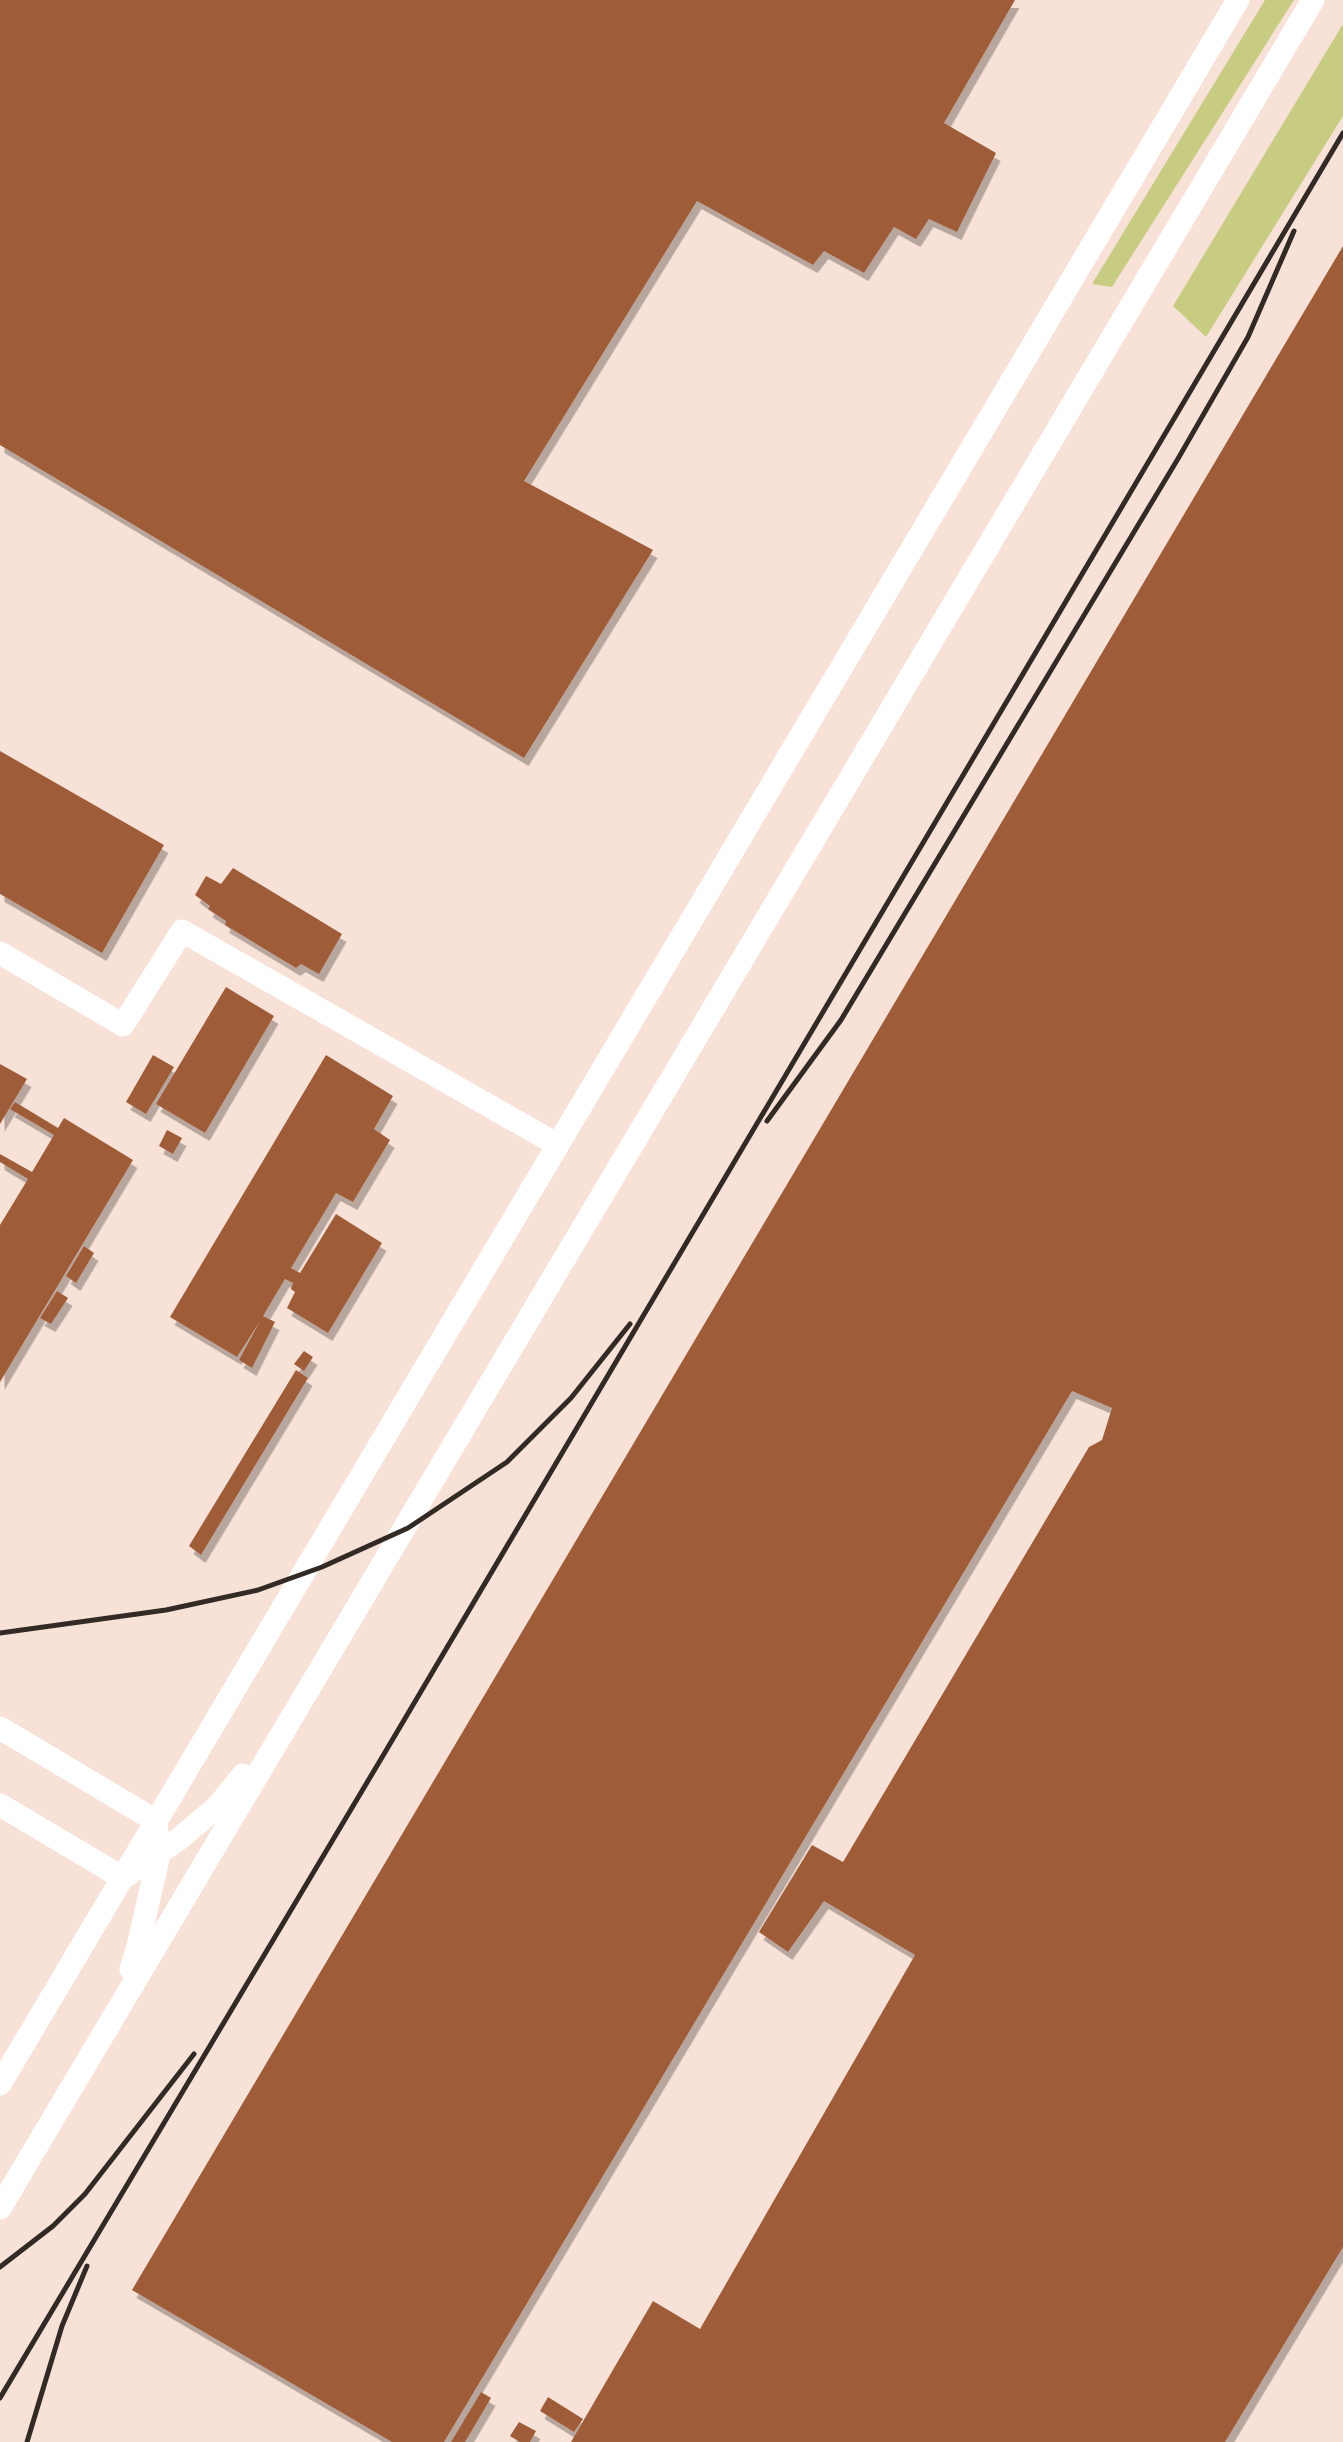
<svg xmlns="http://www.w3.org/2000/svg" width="1343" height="2442" viewBox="0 0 1343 2442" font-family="Literata,serif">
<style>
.green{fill:#c7cc82}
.building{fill:#9f5c39;filter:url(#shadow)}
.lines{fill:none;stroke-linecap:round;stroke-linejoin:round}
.service{stroke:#fff;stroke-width:23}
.rail{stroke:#332a26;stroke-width:5}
</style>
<defs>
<filter id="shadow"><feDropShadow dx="4.5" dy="8" stdDeviation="0" flood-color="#0004"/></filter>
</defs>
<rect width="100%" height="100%" fill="#f8e2d8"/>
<path class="green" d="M1265 0H1294L1112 287 1092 284Z
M1343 24V116L1206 337 1173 306Z"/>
<path class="building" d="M0 0H1015L944 123 996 153 957 232 929 219 916 239 894 227 864 273 824 251 813 265 697 201 524 481 653 550 524 758 0 445Z
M1343 246V2247L1225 2442H571L653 2301 700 2329 915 1955 824 1901 788 1952 759 1932 812 1845 843 1862 1089 1447 1102 1440 1112 1408 1072 1391 444 2442H392L132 2290Z
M0 751 164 845 102 953 0 894Z
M233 868 342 934 319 974 301 964 296 968 225 925 226 921 208 909 210 906 195 895 206 876 221 884Z
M226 987 274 1016 205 1133 156 1104Z
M153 1055 174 1067 146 1114 126 1102Z
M326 1055 393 1096 374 1129 390 1140 353 1202 336 1193 291 1268 300 1273 336 1214 382 1243 328 1333 287 1308 295 1292 291 1289 293 1283 285 1279 263 1316 275 1322 252 1368 239 1360 260 1321 237 1357 170 1317Z
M0 1064 27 1079 0 1124Z
M15 1102 58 1128 64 1118 133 1160 0 1382V1225L28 1179 0 1162V1154L32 1172 54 1135 10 1109Z
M167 1130 182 1138 173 1154 159 1146Z
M84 1246 94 1253 76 1283 66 1276Z
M57 1291 68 1298 51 1324 40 1318Z
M304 1351 313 1357 304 1371 294 1364Z
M296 1370 308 1378 201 1555 189 1546Z
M481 2392 491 2398 465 2442H451Z
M548 2397 583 2419 574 2432 540 2411Z
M519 2422 536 2431 530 2442H520L510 2436Z"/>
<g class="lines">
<path class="service" d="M0 953 123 1025 182 931 558 1145
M0 1728 156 1821 159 1855 137 1950 131 1969
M0 1805 123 1878 179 1839 218 1806 243 1775
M0 2084 1238 0
M0 2208 1313 0"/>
<path class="rail" d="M767 1121 841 1020 1179 457 1248 337 1294 231
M0 1633 166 1610 258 1590 322 1567 408 1528 507 1462 571 1398 630 1324
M0 2267 53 2226 85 2194 194 2054
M0 2398 384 1754 1343 133
M27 2442 62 2326 87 2266"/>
</g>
</svg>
